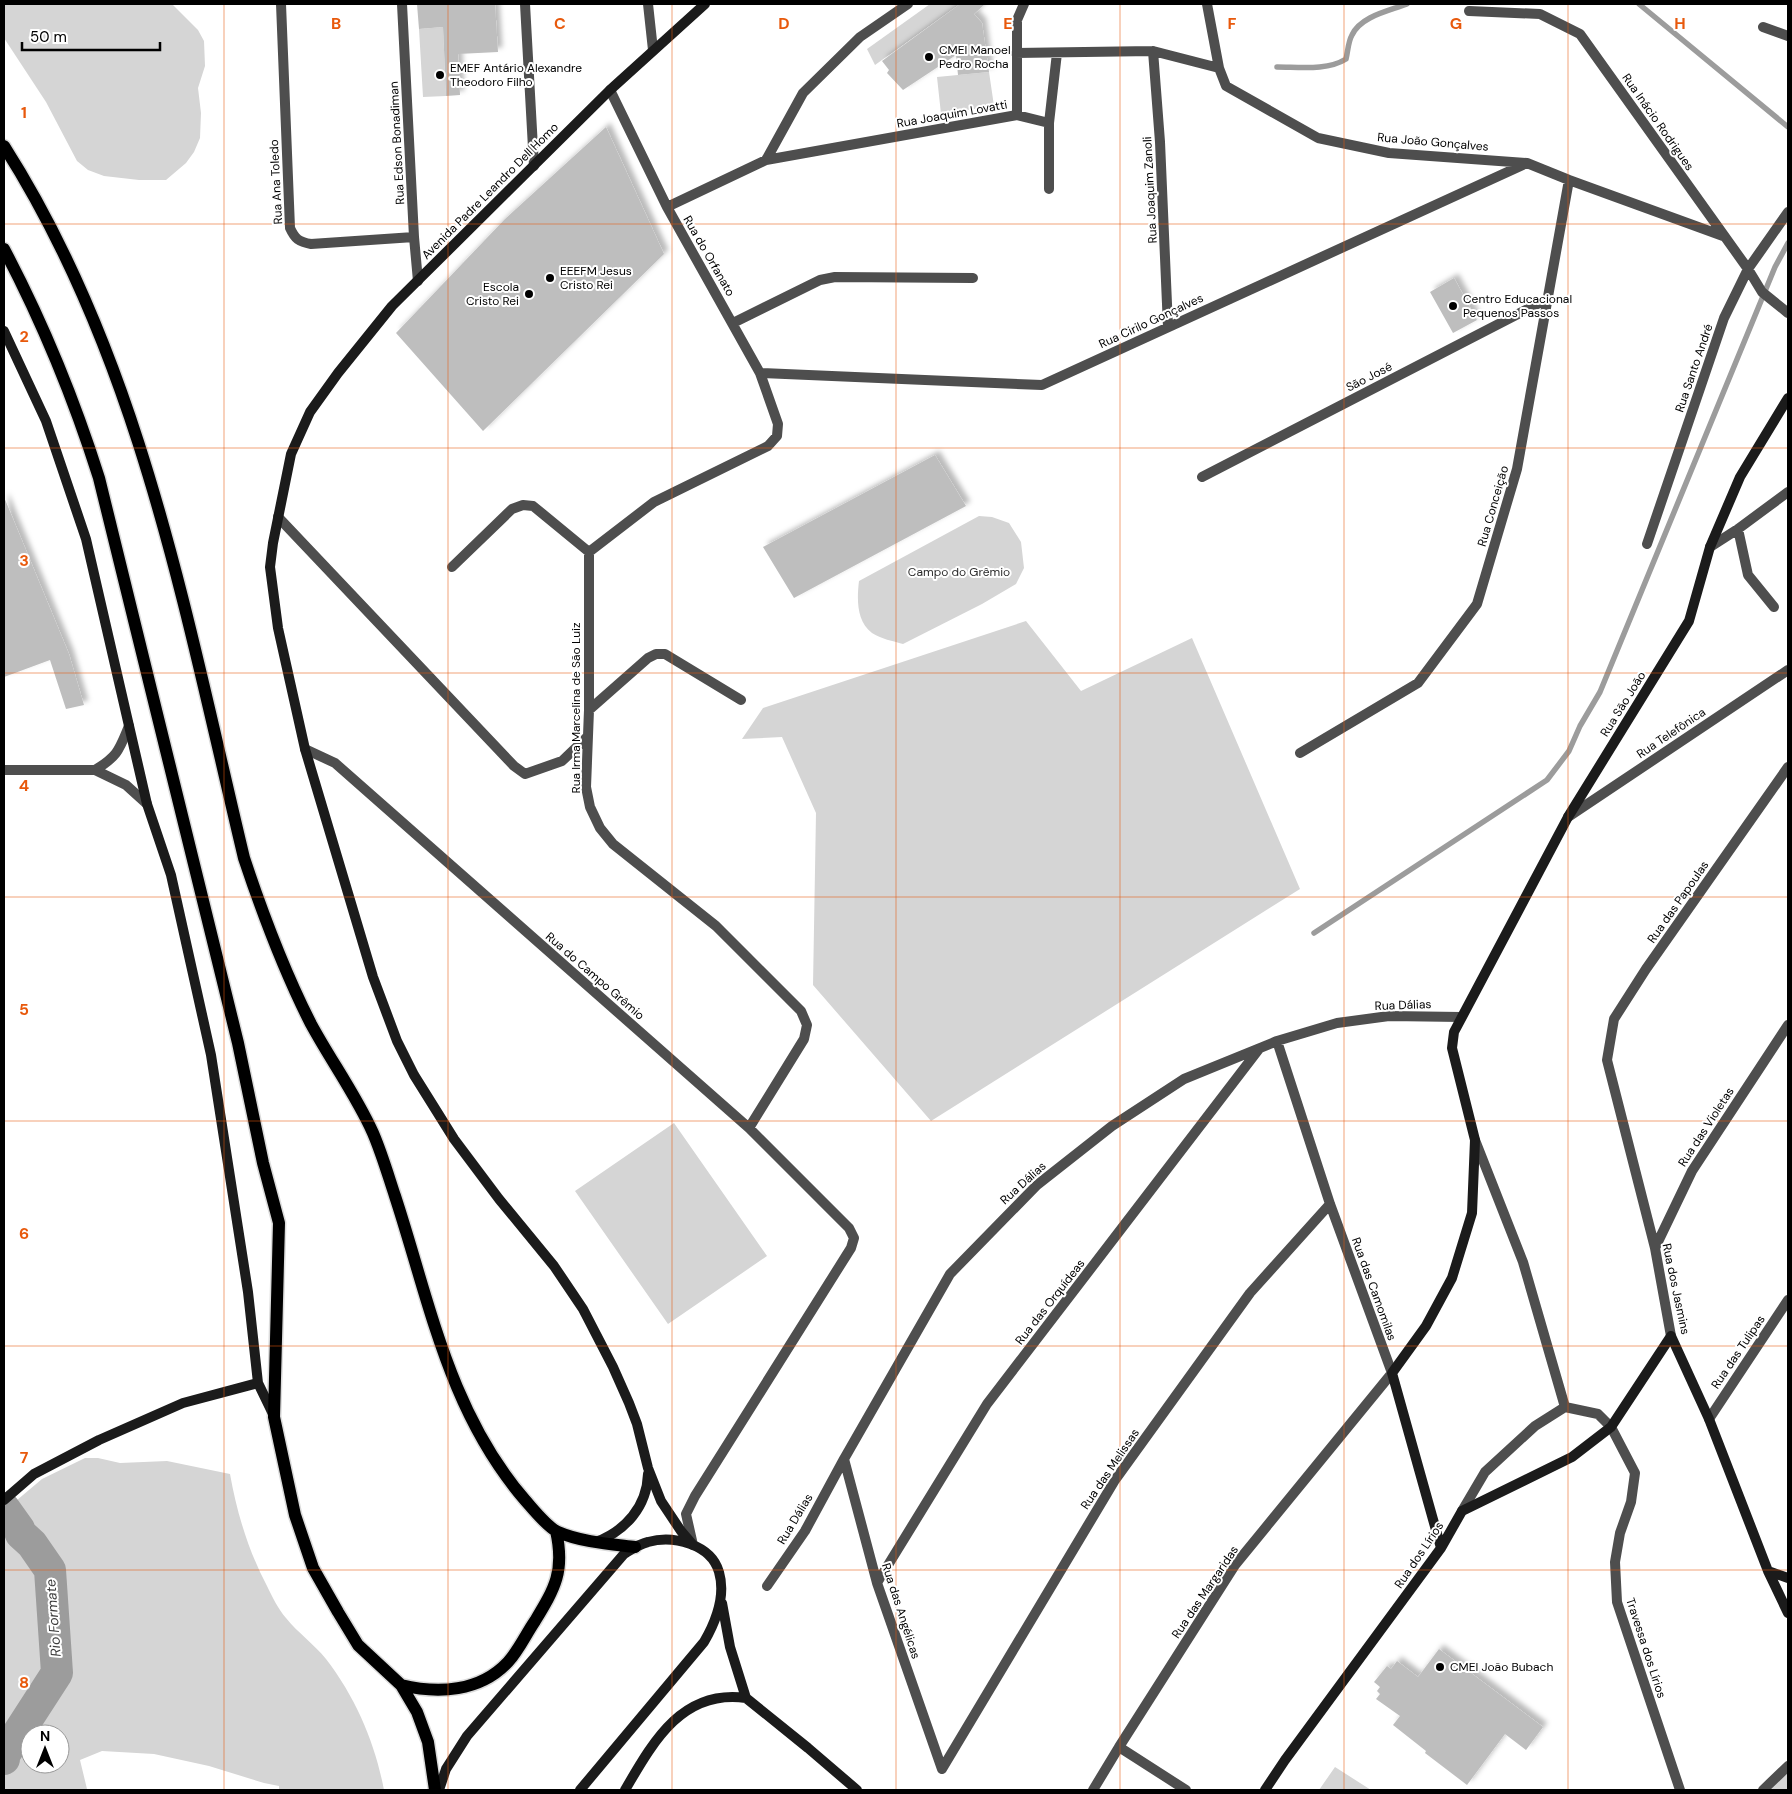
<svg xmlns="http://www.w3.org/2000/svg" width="1792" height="1794" viewBox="0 0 1792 1794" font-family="'DM Sans',sans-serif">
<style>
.green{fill:#d5d5d5;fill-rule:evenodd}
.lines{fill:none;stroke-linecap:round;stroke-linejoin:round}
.stream{stroke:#9c9c9c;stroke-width:5.5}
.river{stroke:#9c9c9c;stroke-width:32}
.building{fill:#bebebe;filter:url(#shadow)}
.primary-casing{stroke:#dbdbdb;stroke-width:15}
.lane{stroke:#4e4e4e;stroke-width:10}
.street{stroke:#4e4e4e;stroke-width:10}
.secondary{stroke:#1b1b1b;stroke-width:10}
.primary{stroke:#000;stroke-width:12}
.grid{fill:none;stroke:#e8590c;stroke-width:1;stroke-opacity:0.55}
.poi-dot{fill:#000;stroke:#fff;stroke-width:2}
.labels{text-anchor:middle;stroke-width:4;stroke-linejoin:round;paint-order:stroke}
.poi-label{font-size:12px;fill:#000;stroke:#fff;text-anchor:start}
.street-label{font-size:12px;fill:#000;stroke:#fff}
.park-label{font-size:12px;fill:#2c2c2c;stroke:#fff}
.water-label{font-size:14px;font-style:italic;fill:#3d3d3d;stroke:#fff}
.grid-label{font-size:16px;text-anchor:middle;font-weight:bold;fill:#e8590c;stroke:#fff;stroke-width:4;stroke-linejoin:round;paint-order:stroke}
</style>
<defs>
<filter id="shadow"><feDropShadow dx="4.5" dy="-4.5" stdDeviation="2.5" flood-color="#0004"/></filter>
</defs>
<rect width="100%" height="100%" fill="#fff"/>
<path class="green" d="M4 4H172L198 30 204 41 205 66 198 88 201 113 200 138 194 152 186 163 166 180H139L104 176 88 170 77 161 46 102 4 38Z
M930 4H960L875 65 867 49Z
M443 27 446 96 423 97 419 29Z
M989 72 994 106 941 114 937 77Z
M979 516 992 517 1009 523 1021 542 1024 568 1016 584 982 604 903 644C893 641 881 639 872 633 856 621 857 598 859 581Z
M1026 621 1081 691 1192 638 1300 889 931 1121 813 985 816 813 782 737 742 739 763 708Z
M674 1123 767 1256 668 1324 575 1191Z
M85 1458H98L120 1463 167 1461 230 1474C237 1513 248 1550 267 1586 272 1596 278 1609 286 1618 298 1633 314 1644 326 1659 356 1698 375 1743 384 1790H279V1786L264 1783 209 1766 154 1754 102 1751 80 1760 87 1789 86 1790H4V1511L42 1479ZM30 1734H60V1764H30Z
M1788 1764V1790H1764Z
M1335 1767 1371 1790H1319Z"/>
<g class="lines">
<path class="stream" d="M1639 4 1788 127
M1277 67C1299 67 1327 71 1346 59 1348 51 1348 42 1352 35 1361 16 1389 11 1407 4
M1314 933 1547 780 1569 751 1580 726 1600 692 1775 267 1788 243"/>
<path class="river" d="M4 1508 19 1529 21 1534 32 1544 50 1570 57 1673 4 1755V1759"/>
</g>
<path class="building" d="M417 4H495L498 52 458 54 460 95 446 96 443 27 419 29Z
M960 4H985L974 14 982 23 989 72 958 75 956 55 903 90 887 73 889 70 882 61Z
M606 127 664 254 483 431 396 333 505 219Z
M1454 278 1477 320 1453 333 1430 292Z
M935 455 966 506 794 598 763 547Z
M4 497 69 654 84 705 66 709 50 660 4 677Z
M1439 1649 1543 1727 1526 1750 1505 1734 1467 1785 1425 1753 1426 1751 1393 1725 1400 1716 1376 1699 1380 1694 1377 1691 1380 1687 1374 1682 1387 1666 1391 1669 1397 1661 1418 1677Z"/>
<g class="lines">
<defs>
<path id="primary" d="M4 146C140 359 186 616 244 858 263 915 284 971 311 1024 331 1061 356 1095 373 1133 382 1154 388 1175 395 1196 430 1303 449 1412 525 1500 533 1509 547 1527 558 1532 581 1542 610 1544 635 1547
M4 249C43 323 74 399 99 478L238 1043 263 1163 279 1223 274 1417 295 1515 313 1568 338 1612 358 1645 401 1685 417 1712 428 1742 435 1790
M401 1685C438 1694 480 1692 508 1662 519 1650 526 1634 535 1621 555 1588 565 1571 556 1531"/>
</defs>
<use href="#primary" class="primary-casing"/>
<path class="lane" d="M4 770H95L126 785 147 804
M95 770C118 756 119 750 129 726"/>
<path class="street" d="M281 4 290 228C295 239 299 242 311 244L414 237
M402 4 414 237 418 281
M525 4 534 166
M648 4 653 50
M1207 4 1219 68 1226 86 1318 138 1389 153 1527 163 1569 180 1723 236
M1469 11 1540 14 1580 34 1748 269 1762 292 1788 313
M1763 27 1788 36
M1153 51 1160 142 1168 327
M1016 53 1153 51 1219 68
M610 90 667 207 760 373 778 424 777 436 768 446 654 502 589 552V710L586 787 590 807 600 828 613 844 716 926 801 1011 807 1025 804 1039 749 1128
M1017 115 1049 123
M766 160 803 93 860 37 908 4
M1049 189V123L1057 53
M667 207 766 160 1017 115V20L1024 4
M733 323 820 280 835 277 973 278
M760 373 1042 385 1527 163
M1202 477 1547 299
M278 517 514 766 525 774 562 761 588 736
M1738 529 1748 575 1774 607
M1647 544 1724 318 1748 269 1788 212
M1710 547 1738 529 1788 492
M452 567 512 509 523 505 533 506 589 552
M589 710 648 658 656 654H665L741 700
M305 749 335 763 749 1128 849 1228 854 1238 851 1248 695 1496 686 1514 693 1545
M1300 753 1418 683 1477 604 1517 469 1569 180
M1568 817 1788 670
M1475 1140 1523 1262 1565 1407
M1655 1248 1692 1171 1788 1025
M1671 1336 1655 1248 1607 1060 1614 1019 1646 969 1788 767
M1709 1419 1788 1300
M844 1459 877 1583 942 1769
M1462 1511 1485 1472 1535 1426 1565 1407 1598 1414 1611 1427 1635 1473 1631 1502 1620 1533 1615 1562 1617 1602 1680 1790
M877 1583 987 1404 1259 1049
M767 1586 805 1531 844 1459 950 1274 1037 1185 1112 1126 1184 1079 1277 1041 1337 1023 1389 1016 1461 1017
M1119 1747 1186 1790
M942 1769 1115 1480 1250 1293 1330 1204
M1093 1790 1119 1747 1235 1565 1392 1373 1330 1204 1277 1041
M1763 1790 1788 1766"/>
<path class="secondary" d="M4 331 46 421 86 539 147 804 171 875 211 1055 248 1292 258 1383 274 1416
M1671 1336 1709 1419 1768 1571 1788 1613
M4 1500 34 1474 99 1440 183 1403 258 1383
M596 1542C625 1531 647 1507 648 1474
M693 1545 681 1531 661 1501 648 1468 637 1424 629 1403 613 1367 583 1309 554 1266 499 1199 454 1139 414 1075 397 1041 373 977 305 749 278 628 270 567 273 543 291 454 310 412 338 373 392 306 610 90 705 4
M1441 1548 1392 1373 1426 1326 1452 1278 1472 1213 1475 1140 1452 1048 1454 1032 1568 817 1689 621 1710 547 1740 477 1788 398
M1768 1571 1788 1578
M722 1603 730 1647 746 1698
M439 1790 446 1769 467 1736 624 1554C632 1549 639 1544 648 1542 673 1535 711 1544 719 1572 726 1596 715 1623 704 1642L580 1790
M625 1790C653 1742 682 1689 746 1698L808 1748 857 1790
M1265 1790 1285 1760 1441 1548 1462 1511 1572 1457 1611 1427 1671 1336"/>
<use href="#primary" class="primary"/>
</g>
<path class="grid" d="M224 4V1790M448 4V1790M672 4V1790M896 4V1790M1120 4V1790M1344 4V1790M1568 4V1790M4 224H1788M4 448H1788M4 673H1788M4 897H1788M4 1121H1788M4 1346H1788M4 1570H1788"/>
<g class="poi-dot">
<circle cx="929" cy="57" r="5"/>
<circle cx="440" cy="75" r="5"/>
<circle cx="550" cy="278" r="5"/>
<circle cx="529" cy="294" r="5"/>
<circle cx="1453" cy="306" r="5"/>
<circle cx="1440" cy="1667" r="5"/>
</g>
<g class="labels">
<g class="poi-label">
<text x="939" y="54">CMEI Manoel<tspan x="939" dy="14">Pedro Rocha</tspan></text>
<text x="450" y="72">EMEF Antário Alexandre<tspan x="450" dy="14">Theodoro Filho</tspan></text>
<text x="560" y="275">EEEFM Jesus<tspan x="560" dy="14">Cristo Rei</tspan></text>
<text x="519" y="291" text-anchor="end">Escola<tspan x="519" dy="14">Cristo Rei</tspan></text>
<text x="1463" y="303">Centro Educacional<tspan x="1463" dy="14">Pequenos Passos</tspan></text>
<text x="1450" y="1671">CMEI João Bubach</text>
</g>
<g class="street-label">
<text transform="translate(952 114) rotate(-10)" y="4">Rua Joaquim Lovatti</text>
<text transform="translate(1658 122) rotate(55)" y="4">Rua Inácio Rodrigues</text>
<text transform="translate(1433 142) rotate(5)" y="4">Rua João Gonçalves</text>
<text transform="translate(397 143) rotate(-93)" y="4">Rua Edson Bonadiman</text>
<text transform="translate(276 182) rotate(-93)" y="4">Rua Ana Toledo</text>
<text transform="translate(1150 190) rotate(-93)" y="4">Rua Joaquim Zanoli</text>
<text transform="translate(490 191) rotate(-45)" y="4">Avenida Padre Leandro Dell Homo</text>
<text transform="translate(709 256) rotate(60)" y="4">Rua do Orfanato</text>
<text transform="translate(1151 321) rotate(-25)" y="4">Rua Cirilo Gonçalves</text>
<text transform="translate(1694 368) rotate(-71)" y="4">Rua Santo André</text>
<text transform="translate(1369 377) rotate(-27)" y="4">São José</text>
<text transform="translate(1493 506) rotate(-74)" y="4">Rua Conceição</text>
<text transform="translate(1623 704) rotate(-58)" y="4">Rua São João</text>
<text transform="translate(576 708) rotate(-90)" y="4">Rua Irma Marcelina de São Luiz</text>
<text transform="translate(1671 733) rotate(-34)" y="4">Rua Telefônica</text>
<text transform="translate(1678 902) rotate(-55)" y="4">Rua das Papoulas</text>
<text transform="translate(595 976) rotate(41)" y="4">Rua do Campo Grêmio</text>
<text transform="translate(1403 1005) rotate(-2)" y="4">Rua Dálias</text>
<text transform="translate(1706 1127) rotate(-57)" y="4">Rua das Violetas</text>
<text transform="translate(1023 1183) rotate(-42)" y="4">Rua Dálias</text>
<text transform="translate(1374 1289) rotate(70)" y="4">Rua das Camomilas</text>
<text transform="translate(1676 1289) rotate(78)" y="4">Rua dos Jasmins</text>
<text transform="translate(1050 1302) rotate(-52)" y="4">Rua das Orquídeas</text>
<text transform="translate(1738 1352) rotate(-56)" y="4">Rua das Tulipas</text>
<text transform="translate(1110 1469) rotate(-56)" y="4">Rua das Melissas</text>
<text transform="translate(795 1519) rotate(-59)" y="4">Rua Dálias</text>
<text transform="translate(1419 1555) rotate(-56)" y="4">Rua dos Lírios</text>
<text transform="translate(1205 1592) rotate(-56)" y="4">Rua das Margaridas</text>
<text transform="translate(901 1611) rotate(72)" y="4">Rua das Angélicas</text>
<text transform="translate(1646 1648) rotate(72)" y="4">Travessa dos Lírios</text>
</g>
<g class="park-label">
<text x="959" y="576">Campo do Grêmio</text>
</g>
<g class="water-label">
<text transform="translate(53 1618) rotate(-94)" y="5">Rio Formate</text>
</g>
</g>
<g class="grid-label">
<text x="336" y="29">B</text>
<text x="560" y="29">C</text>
<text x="784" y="29">D</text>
<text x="1008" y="29">E</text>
<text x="1232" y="29">F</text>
<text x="1456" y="29">G</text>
<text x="1680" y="29">H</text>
<text x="24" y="118">1</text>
<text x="24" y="342">2</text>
<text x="24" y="566">3</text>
<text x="24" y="791">4</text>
<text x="24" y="1015">5</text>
<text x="24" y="1239">6</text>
<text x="24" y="1463">7</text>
<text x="24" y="1688">8</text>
</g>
<rect width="1792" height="1794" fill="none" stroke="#000000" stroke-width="10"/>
<g transform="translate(45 1749)"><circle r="24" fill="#ffffff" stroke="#999999"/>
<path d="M0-4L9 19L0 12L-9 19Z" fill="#000000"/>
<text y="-8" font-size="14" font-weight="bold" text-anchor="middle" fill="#000000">N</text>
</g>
<path d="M22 42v8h138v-8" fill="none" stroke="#000000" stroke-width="2.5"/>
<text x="30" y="42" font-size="15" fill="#000000" stroke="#ffffff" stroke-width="4" paint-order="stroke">50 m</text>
</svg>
